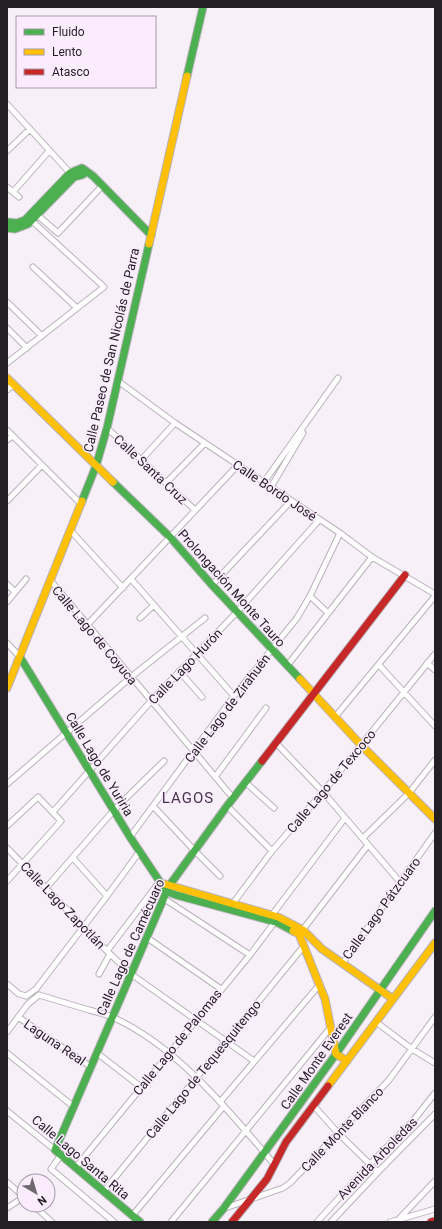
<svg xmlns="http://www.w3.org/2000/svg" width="442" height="1229" viewBox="0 0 442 1229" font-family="Roboto,sans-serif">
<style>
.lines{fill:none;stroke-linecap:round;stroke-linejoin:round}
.street-casing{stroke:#b8b2b9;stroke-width:7}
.fast-casing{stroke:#b8b2b9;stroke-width:9}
.slow-casing{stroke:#b8b2b9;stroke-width:9}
.jam-casing{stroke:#b8b2b9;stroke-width:9}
.street{stroke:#fefdfe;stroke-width:5}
.fast{stroke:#4caf50;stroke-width:7}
.slow{stroke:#ffc107;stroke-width:7}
.jam{stroke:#c62828;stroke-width:7}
.labels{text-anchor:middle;stroke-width:3;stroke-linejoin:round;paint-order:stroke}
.street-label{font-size:13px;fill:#241e25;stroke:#faecfd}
.quarter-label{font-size:15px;letter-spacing:1px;fill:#443747;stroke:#faecfd}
</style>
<rect width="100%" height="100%" fill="#f7f0f9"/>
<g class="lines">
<defs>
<path id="street" d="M7 104 71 174
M7 151 30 129
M7 187 19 197
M13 192 49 151
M35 213 58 233 102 186
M33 267 77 308
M7 302 42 336
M7 328 27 348
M7 363 104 287 31 220
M118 381 175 423 340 533 372 557 435 594
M7 390 14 384
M107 428 195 510
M7 430 81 504
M7 440 13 436
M141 460 175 423
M264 482 338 378
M166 483 205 443
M271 487 303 433
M7 501 42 465
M71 531 123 588
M131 579 234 696
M51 581 233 798
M7 584 15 592
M212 585 291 501
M310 596 328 613
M7 602 26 579
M140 618 154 605
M88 624 238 465
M7 643 20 657
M427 663 435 670
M379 665 435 726
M287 666 372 557
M179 671 202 697
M335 717 435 596
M276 743 323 792 400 882
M215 777 266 708
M245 782 274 808
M7 784 131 677 205 618
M227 806 272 851
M154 807 194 850 220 876
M53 812 151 701 237 612 319 520
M7 826 38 797 61 821 7 881
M130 837 234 696 297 618 310 596 340 533
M363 838 409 793 435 760
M7 848 107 951 131 974 254 1061
M73 858 107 896
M46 888 114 810 164 761
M163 898 250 955
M231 906 272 851 323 792 435 654
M272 915 345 818
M301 932 368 845
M146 937 221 989
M107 951 160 881
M342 964 435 833
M99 974 110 954
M7 984 19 994 26 996
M39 995C56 1000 72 1005 89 1010 97 1012 105 1014 112 1017 176 1045 230 1112 274 1164
M26 996 36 989 107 896 140 851
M18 1017 91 1067
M376 1022 412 1049 435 1063
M7 1032 28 1004 39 995
M7 1053 74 1107
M97 1053 141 1087
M220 1102 320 984
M313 1105 338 1133 378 1172
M7 1111 55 1150
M61 1155 51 1169 114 1222
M76 1167 250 955 277 919
M7 1182 24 1197
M104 1191 303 947
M33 1205 52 1222
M7 1208 24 1197
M225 1208 283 1188 290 1183 389 1080 435 1017
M132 1216 224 1106
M398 1220 435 1181
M171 1222 331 1027
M317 1222 370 1164 413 1121 435 1093
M331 1222 378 1172 435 1114
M390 1222 435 1209"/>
<path id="fast" d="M187 76 203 7
M7 222 17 223 25 220 70 173 82 168 93 176 151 235
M7 228 15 229 28 224 74 177 82 175 87 172
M113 482 170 537 212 585 300 679
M82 501 96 466 107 428 149 244
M20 657 130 837 166 891 176 895 276 922 293 931
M140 1222 55 1150 169 886 227 806 262 761
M212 1222 224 1208 336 1054 435 911"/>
<path id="slow" d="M149 244 187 76
M7 378 113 482
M300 679 361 745 435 819
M7 688 82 501
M165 884 278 917 303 930 322 949 393 999
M293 931 299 934 325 999 336 1054 347 1061
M328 1086 435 943"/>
<path id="jam" d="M262 761 405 575
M232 1222 267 1179 286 1142 328 1086
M431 1222 435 1221"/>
</defs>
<use href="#street" class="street-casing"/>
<use href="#fast" class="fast-casing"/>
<use href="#slow" class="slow-casing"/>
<use href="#jam" class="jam-casing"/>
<use href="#street" class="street"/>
<use href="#fast" class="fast"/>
<use href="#slow" class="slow"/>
<use href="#jam" class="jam"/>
</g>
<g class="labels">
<g class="street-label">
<text transform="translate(111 350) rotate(-77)" y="5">Calle Paseo de San Nicolás de Parra</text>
<text transform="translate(151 469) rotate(43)" y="5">Calle Santa Cruz</text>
<text transform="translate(275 490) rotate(34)" y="5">Calle Bordo José</text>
<text transform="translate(232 588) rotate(48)" y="5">Prolongación Monte Tauro</text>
<text transform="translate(95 635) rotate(50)" y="5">Calle Lago de Coyuca</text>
<text transform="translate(185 666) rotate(-46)" y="5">Calle Lago Hurón</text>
<text transform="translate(227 708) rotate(-53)" y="5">Calle Lago de Zirahuén</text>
<text transform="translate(100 764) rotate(59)" y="5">Calle Lago de Yuriria</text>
<text transform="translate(331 781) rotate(-50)" y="5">Calle Lago de Texcoco</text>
<text transform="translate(63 905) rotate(46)" y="5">Calle Lago Zapotlán</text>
<text transform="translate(381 908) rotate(-54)" y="5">Calle Lago Pátzcuaro</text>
<text transform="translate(130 947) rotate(-66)" y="5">Calle Lago de Camécuaro</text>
<text transform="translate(55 1042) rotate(34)" y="5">Laguna Real</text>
<text transform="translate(177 1042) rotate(-51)" y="5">Calle Lago de Palomas</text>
<text transform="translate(316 1061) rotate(-55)" y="5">Calle Monte Everest</text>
<text transform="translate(203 1069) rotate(-51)" y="5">Calle Lago de Tequesquitengo</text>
<text transform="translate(342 1129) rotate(-46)" y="5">Calle Monte Blanco</text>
<text transform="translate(81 1157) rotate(40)" y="5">Calle Lago Santa Rita</text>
<text transform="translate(377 1158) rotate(-46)" y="5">Avenida Arboledas</text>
</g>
<g class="quarter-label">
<text x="188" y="803">LAGOS</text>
</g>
</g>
<rect width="442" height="1229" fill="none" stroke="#241e25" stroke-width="16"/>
<rect x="16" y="16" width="140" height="72" fill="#faecfd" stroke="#a49aa7"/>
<rect x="24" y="29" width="20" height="6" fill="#4caf50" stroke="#a49aa7"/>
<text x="52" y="36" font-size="12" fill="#241e25">Fluido</text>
<rect x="24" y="49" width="20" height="6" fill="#ffc107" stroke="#a49aa7"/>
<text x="52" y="56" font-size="12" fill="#241e25">Lento</text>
<rect x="24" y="69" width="20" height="6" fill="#c62828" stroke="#a49aa7"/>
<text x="52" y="76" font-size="12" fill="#241e25">Atasco</text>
<g transform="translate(36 1193) rotate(142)"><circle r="19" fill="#faecfd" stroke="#a49aa7"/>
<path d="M0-3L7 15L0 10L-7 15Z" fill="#6e686f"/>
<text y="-6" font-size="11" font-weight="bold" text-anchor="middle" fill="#241e25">N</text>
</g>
</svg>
